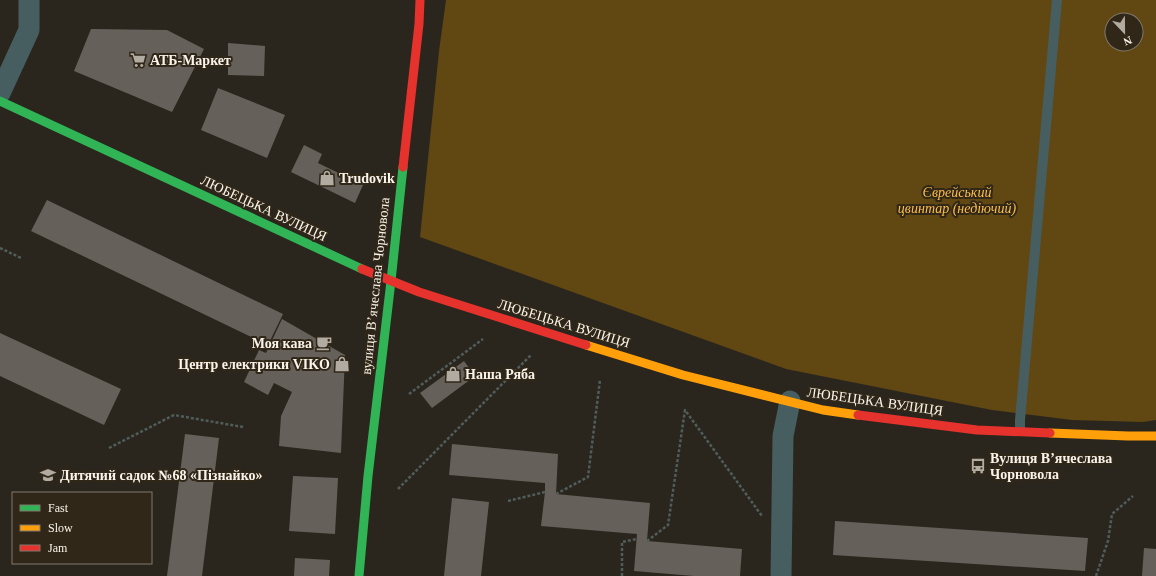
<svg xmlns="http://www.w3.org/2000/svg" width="1156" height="576" viewBox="0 0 1156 576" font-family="Georgia,serif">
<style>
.green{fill:#614712;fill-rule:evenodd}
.building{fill:#65615a}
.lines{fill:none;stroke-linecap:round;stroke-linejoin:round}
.path{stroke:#505d5b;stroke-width:2.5;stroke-dasharray:3 2;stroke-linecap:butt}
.lane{stroke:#475e60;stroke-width:10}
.street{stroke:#475e60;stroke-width:21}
.fast{stroke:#30b455;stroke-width:9}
.slow{stroke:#ff9f0a;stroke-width:9}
.jam{stroke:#e5322d;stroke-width:9}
.labels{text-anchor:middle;stroke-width:4;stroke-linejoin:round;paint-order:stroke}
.poi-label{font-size:14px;font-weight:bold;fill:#f9f3e9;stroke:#302718;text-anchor:start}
.park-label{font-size:14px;font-style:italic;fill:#febf47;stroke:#302718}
.street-label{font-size:14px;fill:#f9f3e9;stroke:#302718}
</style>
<rect width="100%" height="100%" fill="#2a261e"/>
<path class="green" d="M446 0H1156V420L1143 422 1072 420 992 410 786 369 420 237 439 51ZM1112 20H1136V44H1112Z"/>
<path class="building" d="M91 29 167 30 204 49 172 112 74 71Z
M228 43 265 46 264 76 228 75Z
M218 88 285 115 267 158 201 130Z
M304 145 322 154 318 163 363 185 355 203 291 172Z
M47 200 283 314 268 345 31 231Z
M282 319 345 355 341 453 279 446 281 416 292 392 274 383 268 395 244 382 259 350 266 353Z
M0 333 121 389 104 425 0 376Z
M464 361 475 376 432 408 420 393Z
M185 434 219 438 202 576H167Z
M452 444 558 454 556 494 650 503 647 541 742 549 740 576H694L634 571 637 534 541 526 545 492V483L449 475Z
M293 476 338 478 335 534 289 531Z
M452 498 489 502 481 576H444Z
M835 521 1088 538 1085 571 833 555Z
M1144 548 1156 549V576H1142Z
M295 558 330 560 329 576H294Z"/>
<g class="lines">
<path class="path" d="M0 248 21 258
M409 394 483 339
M109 448 174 415 243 427
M398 489 531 355
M556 494 588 477 600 380
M508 501 545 492
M647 541 668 525 685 410 762 516
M622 576V542L637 539
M1096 576 1108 541 1112 514 1133 496"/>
<path class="lane" d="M1020 431V420L1057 0"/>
<path class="street" d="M0 93 29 30V0
M781 576 783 436 790 401"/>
<path class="fast" d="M0 101 362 269
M359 576 368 476 391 281 403 167"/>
<path class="slow" d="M586 345 683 375 823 410 858 415
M1050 433 1128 436H1156"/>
<path class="jam" d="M403 167 419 24 420 0
M362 269 419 292 586 345
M858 415 977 430 1050 433"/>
</g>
<defs>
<symbol id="supermarket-bare" viewBox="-9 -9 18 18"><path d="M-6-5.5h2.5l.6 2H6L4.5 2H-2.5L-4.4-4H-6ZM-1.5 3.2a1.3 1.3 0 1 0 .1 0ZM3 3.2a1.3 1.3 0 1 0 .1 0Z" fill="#b1aba2" stroke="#302718" stroke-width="2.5" paint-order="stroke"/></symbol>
<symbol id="shop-bare" viewBox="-9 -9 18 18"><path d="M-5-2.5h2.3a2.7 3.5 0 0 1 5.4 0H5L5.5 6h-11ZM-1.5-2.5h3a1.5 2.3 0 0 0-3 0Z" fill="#b1aba2" stroke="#302718" stroke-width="2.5" paint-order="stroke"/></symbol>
<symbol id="cafe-bare" viewBox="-9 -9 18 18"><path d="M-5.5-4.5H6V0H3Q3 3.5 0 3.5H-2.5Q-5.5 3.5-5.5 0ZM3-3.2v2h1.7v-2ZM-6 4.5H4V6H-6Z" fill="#b1aba2" stroke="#302718" stroke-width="2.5" paint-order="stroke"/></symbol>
<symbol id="bus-bare" viewBox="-9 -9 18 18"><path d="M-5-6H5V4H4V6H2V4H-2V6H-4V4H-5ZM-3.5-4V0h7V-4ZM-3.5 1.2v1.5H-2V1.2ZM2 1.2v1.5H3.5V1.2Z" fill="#b1aba2" stroke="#302718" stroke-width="2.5" paint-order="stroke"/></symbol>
<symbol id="school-bare" viewBox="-9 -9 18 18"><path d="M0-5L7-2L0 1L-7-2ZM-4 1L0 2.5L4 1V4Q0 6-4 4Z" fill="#b1aba2" stroke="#302718" stroke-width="2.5" paint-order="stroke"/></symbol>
</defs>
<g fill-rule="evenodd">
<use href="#supermarket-bare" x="127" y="49" width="22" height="22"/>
<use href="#shop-bare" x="316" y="167" width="22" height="22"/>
<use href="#cafe-bare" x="313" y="332" width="22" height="22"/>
<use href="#shop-bare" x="331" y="353" width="22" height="22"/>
<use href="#shop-bare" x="442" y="363" width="22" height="22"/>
<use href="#bus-bare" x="967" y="455" width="22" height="22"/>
<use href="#school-bare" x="37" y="464" width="22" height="22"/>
</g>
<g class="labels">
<g class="poi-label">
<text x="150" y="65">АТБ-Маркет</text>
<text x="339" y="183">Trudovik</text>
<text x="312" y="348" text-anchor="end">Моя кава</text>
<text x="330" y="369" text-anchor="end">Центр електрики VIKO</text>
<text x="465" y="379">Наша Ряба</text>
<text x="990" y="463">Вулиця В’ячеслава<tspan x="990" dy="16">Чорновола</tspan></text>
<text x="60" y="480">Дитячий садок №68 «Пізнайко»</text>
</g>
<g class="park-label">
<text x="957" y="197">Єврейський<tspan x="957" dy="16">цвинтар (недіючий)</tspan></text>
</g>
<g class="street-label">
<text transform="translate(264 208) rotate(25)" y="5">ЛЮБЕЦЬКА ВУЛИЦЯ</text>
<text transform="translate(375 286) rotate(-84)" y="5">вулиця Вʼячеслава Чорновола</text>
<text transform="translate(564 323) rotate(17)" y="5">ЛЮБЕЦЬКА ВУЛИЦЯ</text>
<text transform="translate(875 401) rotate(8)" y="5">ЛЮБЕЦЬКА ВУЛИЦЯ</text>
</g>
</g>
<rect x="12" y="492" width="140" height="72" fill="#302718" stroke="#80796c"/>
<rect x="20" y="505" width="20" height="6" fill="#30b455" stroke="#80796c"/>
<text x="48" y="512" font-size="12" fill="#f9f3e9">Fast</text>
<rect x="20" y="525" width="20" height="6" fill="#ff9f0a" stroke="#80796c"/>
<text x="48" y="532" font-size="12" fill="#f9f3e9">Slow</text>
<rect x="20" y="545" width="20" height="6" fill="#e5322d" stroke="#80796c"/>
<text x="48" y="552" font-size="12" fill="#f9f3e9">Jam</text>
<g transform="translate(1124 32) rotate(158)"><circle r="19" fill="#302718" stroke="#80796c"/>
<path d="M0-3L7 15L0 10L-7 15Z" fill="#b1aba2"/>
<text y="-6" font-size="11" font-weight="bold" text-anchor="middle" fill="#f9f3e9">N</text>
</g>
</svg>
